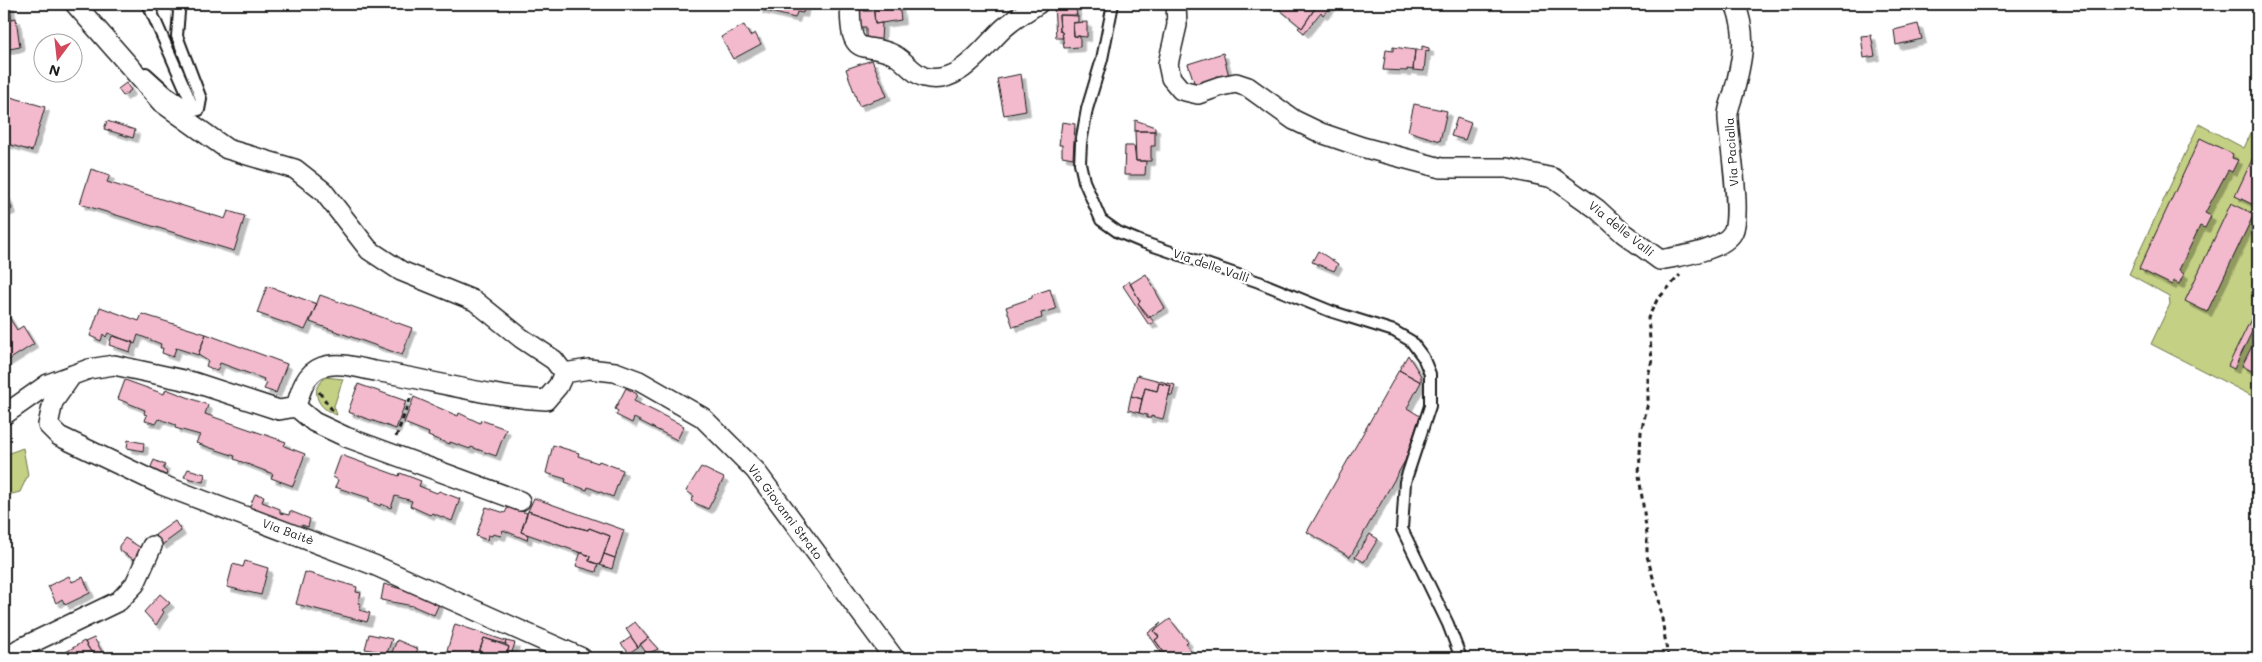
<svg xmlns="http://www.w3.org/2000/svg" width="2262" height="662" viewBox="0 0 2262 662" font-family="Mali,sans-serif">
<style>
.green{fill:#c4d084;stroke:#707650}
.building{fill:#f3bace;stroke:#1c1c1c;filter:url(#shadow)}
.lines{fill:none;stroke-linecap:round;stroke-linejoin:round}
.service-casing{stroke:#1c1c1c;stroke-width:14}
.minor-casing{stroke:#1c1c1c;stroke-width:22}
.path{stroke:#1c1c1c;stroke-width:3;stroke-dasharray:5 4;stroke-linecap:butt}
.service{stroke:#fff;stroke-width:10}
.minor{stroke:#fff;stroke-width:19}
.labels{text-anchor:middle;stroke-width:4.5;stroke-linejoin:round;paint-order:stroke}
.street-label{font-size:12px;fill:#1c1c1c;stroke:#fff}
</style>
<defs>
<filter id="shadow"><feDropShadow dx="4.5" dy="4.5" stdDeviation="0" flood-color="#0004"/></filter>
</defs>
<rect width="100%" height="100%" fill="#fff"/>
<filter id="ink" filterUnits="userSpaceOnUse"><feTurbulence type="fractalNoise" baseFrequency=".02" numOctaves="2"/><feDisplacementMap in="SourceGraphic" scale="10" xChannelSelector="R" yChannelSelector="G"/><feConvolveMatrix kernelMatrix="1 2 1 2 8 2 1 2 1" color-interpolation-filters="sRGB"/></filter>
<g filter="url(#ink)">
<path class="green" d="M2258 118V399L2151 344 2170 304 2169 296 2129 274 2199 124 2244 148Z
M325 377 343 379 334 406 337 415C324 411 314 401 317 387Z
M23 448 28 475 20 492 4 496V455Z"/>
<path class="building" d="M4 4H10L12 20 4 21Z
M759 4H805L803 13 797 12 795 18 758 9Z
M855 4H864V11H874L875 24 882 23 881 40H866V27H857Z
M873 4H899L901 20 875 24Z
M1054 4H1075L1077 15H1059L1060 31 1062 32 1063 38H1056Z
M1273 4H1316L1317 5 1302 28Z
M1318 4H1333L1323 15 1321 12 1304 33 1298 28 1300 26 1302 28Z
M1059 15 1078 16V22L1073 23 1074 36H1080V47L1064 48 1062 32 1060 31Z
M16 18 20 47 4 50V21Z
M1087 22V37L1074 36 1073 23Z
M1918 24 1922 39 1896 45 1894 30Z
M744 25 750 36 755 33 761 44 733 59 721 37Z
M1871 35 1875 56 1864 58 1861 36Z
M1422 46 1429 48V52L1426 51 1424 71 1413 70 1415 50H1422Z
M1393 47 1415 50 1413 70 1407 69V71L1383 70 1386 50 1393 51Z
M1223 53 1229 76 1195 85 1188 64Z
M872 60 887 96 859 106 846 69Z
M1021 74 1026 111 1004 115 997 79Z
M126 83 131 90 123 96 118 89Z
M4 95 45 107 32 151 4 143Z
M1414 104 1447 111 1440 141 1408 131Z
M1457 118 1471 123 1465 140 1451 136Z
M1135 120 1155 127V131H1135Z
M107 121 135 130 133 138 104 129Z
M1062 122 1075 124 1073 158 1062 156V145H1059Z
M1135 131H1155V146H1151V161H1136Z
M2200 138 2233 154 2232 158 2238 160 2232 172 2228 170 2205 213 2211 216 2205 228 2200 226 2179 270 2184 274 2179 284 2173 281 2172 285 2139 269Z
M1125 146H1134L1136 161H1146L1145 175H1124Z
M2258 147V202L2256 206 2235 196Z
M91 169 110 175 107 182 225 219 228 211 245 216 234 251 80 204Z
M6 195 12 209 4 212V196Z
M2231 203 2254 214 2207 312 2185 301Z
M1318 251 1338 264 1334 271 1312 262Z
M1146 274 1165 308 1148 318 1138 303 1140 301 1130 284Z
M1129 281 1140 301 1138 303 1154 322 1149 325 1123 286Z
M267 286 317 304 305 330 257 313Z
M1050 289 1056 309 1041 313 1042 318 1013 327 1006 307 1032 298V295Z
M320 295 412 328 402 355 310 322Z
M2258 305V319L2234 369 2228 366Z
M100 307 139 321 142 314 206 334 198 355 176 348 173 357 162 353 163 348H160L161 344 138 335 135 344 108 333 106 337 103 334 101 341 90 336Z
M7 314 17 330 23 326 34 344 4 363V315Z
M206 334 287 364 276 393 264 389 267 383 263 382 264 379 220 363 217 371 206 366 208 361 198 355Z
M2258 334V364L2254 372 2242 366Z
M112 336 133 342 130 352 109 345Z
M1408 355 1421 376V382L1399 370Z
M1399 370 1421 382 1407 408 1420 416 1405 461 1350 557 1307 532Z
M1137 375 1175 385 1172 396 1169 395 1171 386 1159 383 1157 391 1145 388 1142 399 1131 396Z
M125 380 164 394 166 389 208 405 205 414 286 442 284 446 305 454 293 486 271 478 273 474 234 459 235 456 196 443 200 435 175 428 176 425 159 419 156 424 145 421 147 415 144 414 145 410 118 399Z
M1159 383 1171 386 1163 419 1151 416V418H1147V415L1139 413 1145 388 1157 391Z
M358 384 406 401 396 429 348 412Z
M626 388 637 394 634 401 684 426 677 440 634 418 632 423 616 415 618 411 615 409Z
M1131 396 1142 399 1139 413 1128 410Z
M414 397 458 416 459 413 480 423 481 420 506 429 496 456 471 447 470 449 450 442V444L428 436 429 433 404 423Z
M128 440 144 443 143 451 127 448Z
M553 445 579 453 578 456 598 463 599 461 623 470 613 497 588 487 587 490 565 482 566 479 546 473Z
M341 455 399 476 400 473 421 481 419 486 424 488 437 493 439 491 460 499 452 521 432 513 430 515 410 506 412 501 395 496 391 508 381 504 380 506 369 501V498L335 487 338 480 333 477Z
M154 460 165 465 163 469 167 472 165 478 149 471Z
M701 467 724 478 708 509 691 501 694 496 686 491Z
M188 469 205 474 203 482 184 477Z
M255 494 264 496 262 502 280 509V513L289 515 290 511 310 519 308 527 302 525 301 529 248 511Z
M534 498 624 530 615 558 604 554 610 536 589 528 588 530 568 525 528 511Z
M486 507 505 513 508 507 527 513 521 532 528 535 527 540 503 530 501 536 493 534 492 536 488 535 487 540 476 536Z
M528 511 568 525 588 530 589 528 610 536 600 565 589 561 590 556 521 532Z
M175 521 181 531 162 545 155 535Z
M1370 534 1378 539 1364 562 1355 557Z
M125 538 143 549 136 561 119 550V546Z
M581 552 590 556 589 561 598 564 596 572 576 566Z
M604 554 615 558 612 569 600 565Z
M245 561 268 568 261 595 227 587 233 564 243 567Z
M305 572 357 587 356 592 361 593 358 603 361 604 359 610 370 613 367 622 296 604Z
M69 576 72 582 83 577 90 593 65 605 62 599 56 603 48 586Z
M384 584 415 593 439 604 434 615 413 606 381 600Z
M160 594 170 603 162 610 164 612 156 625 144 612Z
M1170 619 1188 642 1186 643 1194 658H1168L1155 640 1159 637 1154 631Z
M635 622 648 638 638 647 626 629Z
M1161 623 1154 631 1159 637 1155 640 1168 658H1165L1148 633Z
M455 624 506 641 505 644 484 638 477 658H466L447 651Z
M369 634 392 639 387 653 365 649Z
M631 637 638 647 629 653 621 644Z
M94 638 101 650 106 658H95L85 642Z
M484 638 509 647 506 658H477Z
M648 638 658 649 647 654 640 644Z
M397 640 418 649 413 658 390 657Z
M84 641 95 658H59L58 657Z
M506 641 515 643 510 658 506 655 509 647 505 644Z"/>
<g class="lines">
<defs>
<path id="service" d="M148 4 195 111
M1113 4 1102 59 1087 109 1081 143 1080 163 1084 181 1101 220 1118 232 1142 242 1259 282 1330 311 1394 331 1411 341 1423 357 1430 374V406L1405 482 1402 529 1448 624 1461 658
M146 73 167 92 195 111 199 110 201 99 177 36 179 12 177 4"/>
<path id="minor" d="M75 4 161 102 227 149 295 169 323 191 369 250 401 271 475 301 521 338 554 360 564 373
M850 4C851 17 848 44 864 47 873 49 881 49 890 53 904 58 910 72 924 77 958 87 983 47 1004 28 1014 19 1027 11 1038 4
M1176 4 1177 25 1168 64 1171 78 1181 90 1198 94 1221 86 1236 83 1248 87 1294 120 1321 133 1362 147 1441 168H1507L1553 178 1597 209 1623 233 1660 260C1679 256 1723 251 1733 232 1742 213 1729 142 1728 118 1727 110 1732 100 1734 92 1742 61 1748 35 1735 4
M564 373 589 369 615 372 639 381 702 417 755 470 894 658
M72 375 53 402 48 425 59 436 162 485 374 565 582 658
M296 407 314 422 346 437 520 501
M4 415 48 384 89 369 114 365 193 382 279 410 296 407C300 392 305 373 322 367 338 361 359 368 375 371 432 380 488 397 546 400L558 386 564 373
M6 658 19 649 119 601 135 584 152 546"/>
</defs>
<use href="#service" class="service-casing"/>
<use href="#minor" class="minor-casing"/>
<path class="path" d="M319 392 333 411
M396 437 412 394
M1668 658 1659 599 1647 556V535L1639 475 1641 432 1648 403V376L1652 360 1648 318 1657 300 1680 275"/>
<use href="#service" class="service"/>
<use href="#minor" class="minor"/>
</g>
</g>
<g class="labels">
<g class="street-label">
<text transform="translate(1732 152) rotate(-94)" y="4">Via Pacialla</text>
<text transform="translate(1621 229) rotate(39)" y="4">Via delle Valli</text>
<text transform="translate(1211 266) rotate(19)" y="4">Via delle Valli</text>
<text transform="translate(785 512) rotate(53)" y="4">Via Giovanni Strato</text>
<text transform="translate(288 532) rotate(20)" y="4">Via Baitè</text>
</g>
</g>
<rect width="2262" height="662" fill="none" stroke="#fff" stroke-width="20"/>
<rect x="10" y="10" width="2242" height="642" fill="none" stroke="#1c1c1c" stroke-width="2" filter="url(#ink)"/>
<g transform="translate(58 58) rotate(195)"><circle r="24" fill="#ffffff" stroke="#a4a4a4"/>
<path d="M0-4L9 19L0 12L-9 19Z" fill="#d1495b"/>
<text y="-8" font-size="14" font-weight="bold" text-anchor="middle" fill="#1c1c1c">N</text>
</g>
</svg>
